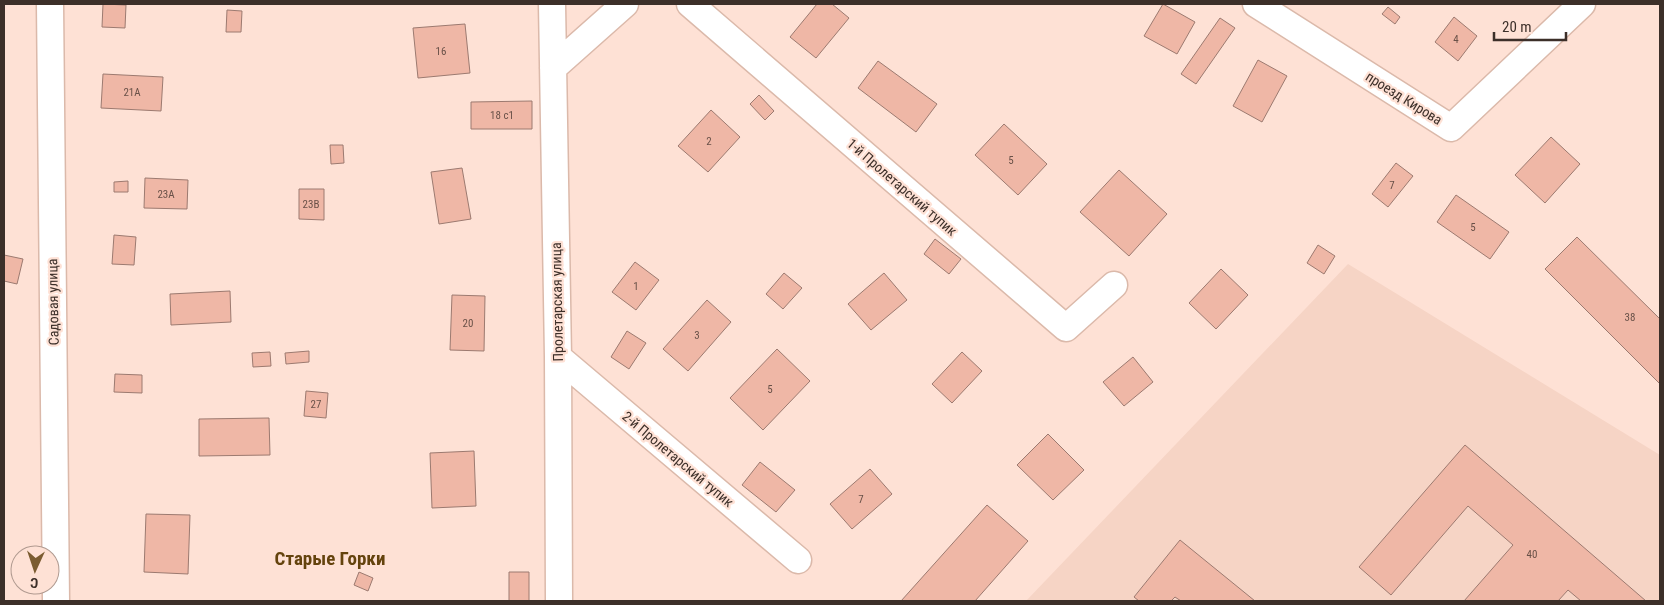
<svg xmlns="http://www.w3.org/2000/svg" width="1664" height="605" viewBox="0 0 1664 605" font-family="'Roboto Condensed',sans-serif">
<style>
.built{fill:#f6d4c5}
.building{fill:#efb7a6;stroke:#9c7a70}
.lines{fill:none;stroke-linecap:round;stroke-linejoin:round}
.street-casing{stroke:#dbb9aa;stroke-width:29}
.street{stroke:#fff;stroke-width:26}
.labels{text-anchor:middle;stroke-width:4.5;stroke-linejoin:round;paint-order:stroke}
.number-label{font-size:11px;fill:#695148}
.street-label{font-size:14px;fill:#3c2f29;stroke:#fee1d5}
.district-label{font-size:19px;font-weight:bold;fill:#64430d;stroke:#fee1d5}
</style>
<rect width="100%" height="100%" fill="#fee1d5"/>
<path class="built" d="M1348 264 1660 455V601H1026Z"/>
<path class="building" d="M103 4 126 5 125 28 102 27Z
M817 4H832L849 18 816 58 790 37Z
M1163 4 1195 22 1177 54 1144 36Z
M1388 7 1400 17 1395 24 1382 14Z
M227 10 242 11 241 32H226Z
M1454 17 1477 36 1458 61 1435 42Z
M1220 18 1235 28 1196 84 1181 74Z
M465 24 470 73 418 78 413 28Z
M1258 60 1287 76 1262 122 1233 106Z
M878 61 937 104 916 132 858 88Z
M103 74 163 77 161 111 101 108Z
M759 95 774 111 765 120 750 104Z
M532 101V129H471V102Z
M711 110 740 137 708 172 678 146Z
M1004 124 1047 164 1018 195 975 155Z
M1551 137 1580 164 1545 203 1515 175Z
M330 145H343L344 163 331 164Z
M1396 163 1413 176 1388 207 1372 194Z
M462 168 471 219 439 224 431 172Z
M1119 170 1167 214 1129 256 1080 212Z
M145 178 188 180 187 209 144 208Z
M128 181V192H114V182Z
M299 189H324V220L299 219Z
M1456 195 1509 232 1490 259 1437 222Z
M114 235 136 237 134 265 112 264Z
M1577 237 1660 319V384L1545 269Z
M935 239 961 259 949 274 924 254Z
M1318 245 1335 256 1324 274 1307 263Z
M4 255 23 259 17 284 4 281Z
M635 262 659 280 636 310 612 292Z
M1221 269 1248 295 1216 329 1189 303Z
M784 273 802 288 783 309 766 294Z
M884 273 907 300 871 330 848 304Z
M230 291 231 322 171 325 170 294Z
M452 295 485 296 484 351 450 350Z
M707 300 731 322 688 371 663 349Z
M627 331 646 343 629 369 611 357Z
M777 349 810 381 763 430 730 398Z
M309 351V362L286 364 285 353Z
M270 352 271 366 253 367 252 353Z
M962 352 982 371 952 403 932 384Z
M1133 357 1153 382 1124 406 1103 382Z
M115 374 142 375V393L114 392Z
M306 391 328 393 326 418 304 416Z
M269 418 270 455 199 456V419Z
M1048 434 1084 470 1053 500 1017 465Z
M1465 445 1646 601H1581L1568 590 1558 601H1464L1513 545 1468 506 1391 595 1359 567Z
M474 451 476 506 432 508 430 453Z
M760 462 795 490 776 512 742 485Z
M870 469 892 494 852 529 830 504Z
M987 505 1028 541 975 601H901Z
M146 514 190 515 188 574 144 572Z
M1180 540 1255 601H1181L1175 597 1171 601H1139L1134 597Z
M359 572 373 578 368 591 354 585Z
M509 572H529V601H509Z"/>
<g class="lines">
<defs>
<path id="street" d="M50 4 56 601
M552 4 558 357 559 601
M690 4 1066 328 1114 285
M1256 4 1451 128 1582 4
M553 68 625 4
M558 357 798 560"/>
</defs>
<use href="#street" class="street-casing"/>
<use href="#street" class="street"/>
</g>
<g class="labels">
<g class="number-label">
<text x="1456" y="43">4</text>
<text x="441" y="55">16</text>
<text x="132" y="96">21А</text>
<text x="502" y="119">18 с1</text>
<text x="709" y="145">2</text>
<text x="1011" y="164">5</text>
<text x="1392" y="189">7</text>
<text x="166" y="198">23А</text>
<text x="311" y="208">23В</text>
<text x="1473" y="231">5</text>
<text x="636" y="290">1</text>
<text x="1630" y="321">38</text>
<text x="468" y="327">20</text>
<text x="697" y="339">3</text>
<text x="770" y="393">5</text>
<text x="316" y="408">27</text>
<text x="861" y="503">7</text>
<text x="1532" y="558">40</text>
</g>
<g class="street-label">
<text transform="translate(1404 98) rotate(32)" y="5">проезд Кирова</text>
<text transform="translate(902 187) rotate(41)" y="5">1-й Пролетарский тупик</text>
<text transform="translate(53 302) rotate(-91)" y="5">Садовая улица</text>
<text transform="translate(557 302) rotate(-91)" y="5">Пролетарская улица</text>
<text transform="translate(678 459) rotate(40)" y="5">2-й Пролетарский тупик</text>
</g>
<g class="district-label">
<text x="330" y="565">Старые Горки</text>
</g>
</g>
<rect width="1664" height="605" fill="none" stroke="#3c2f29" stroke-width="10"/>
<g transform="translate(35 570) rotate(183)"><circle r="24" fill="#fee1d5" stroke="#b09a90"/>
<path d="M0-4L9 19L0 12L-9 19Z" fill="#7b5c31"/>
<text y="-8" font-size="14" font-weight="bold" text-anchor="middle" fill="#3c2f29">С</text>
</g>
<path d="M1494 32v8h72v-8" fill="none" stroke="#3c2f29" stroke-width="2.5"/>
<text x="1502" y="32" font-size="15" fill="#3c2f29" stroke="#fee1d5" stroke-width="4" paint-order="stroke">20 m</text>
</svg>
